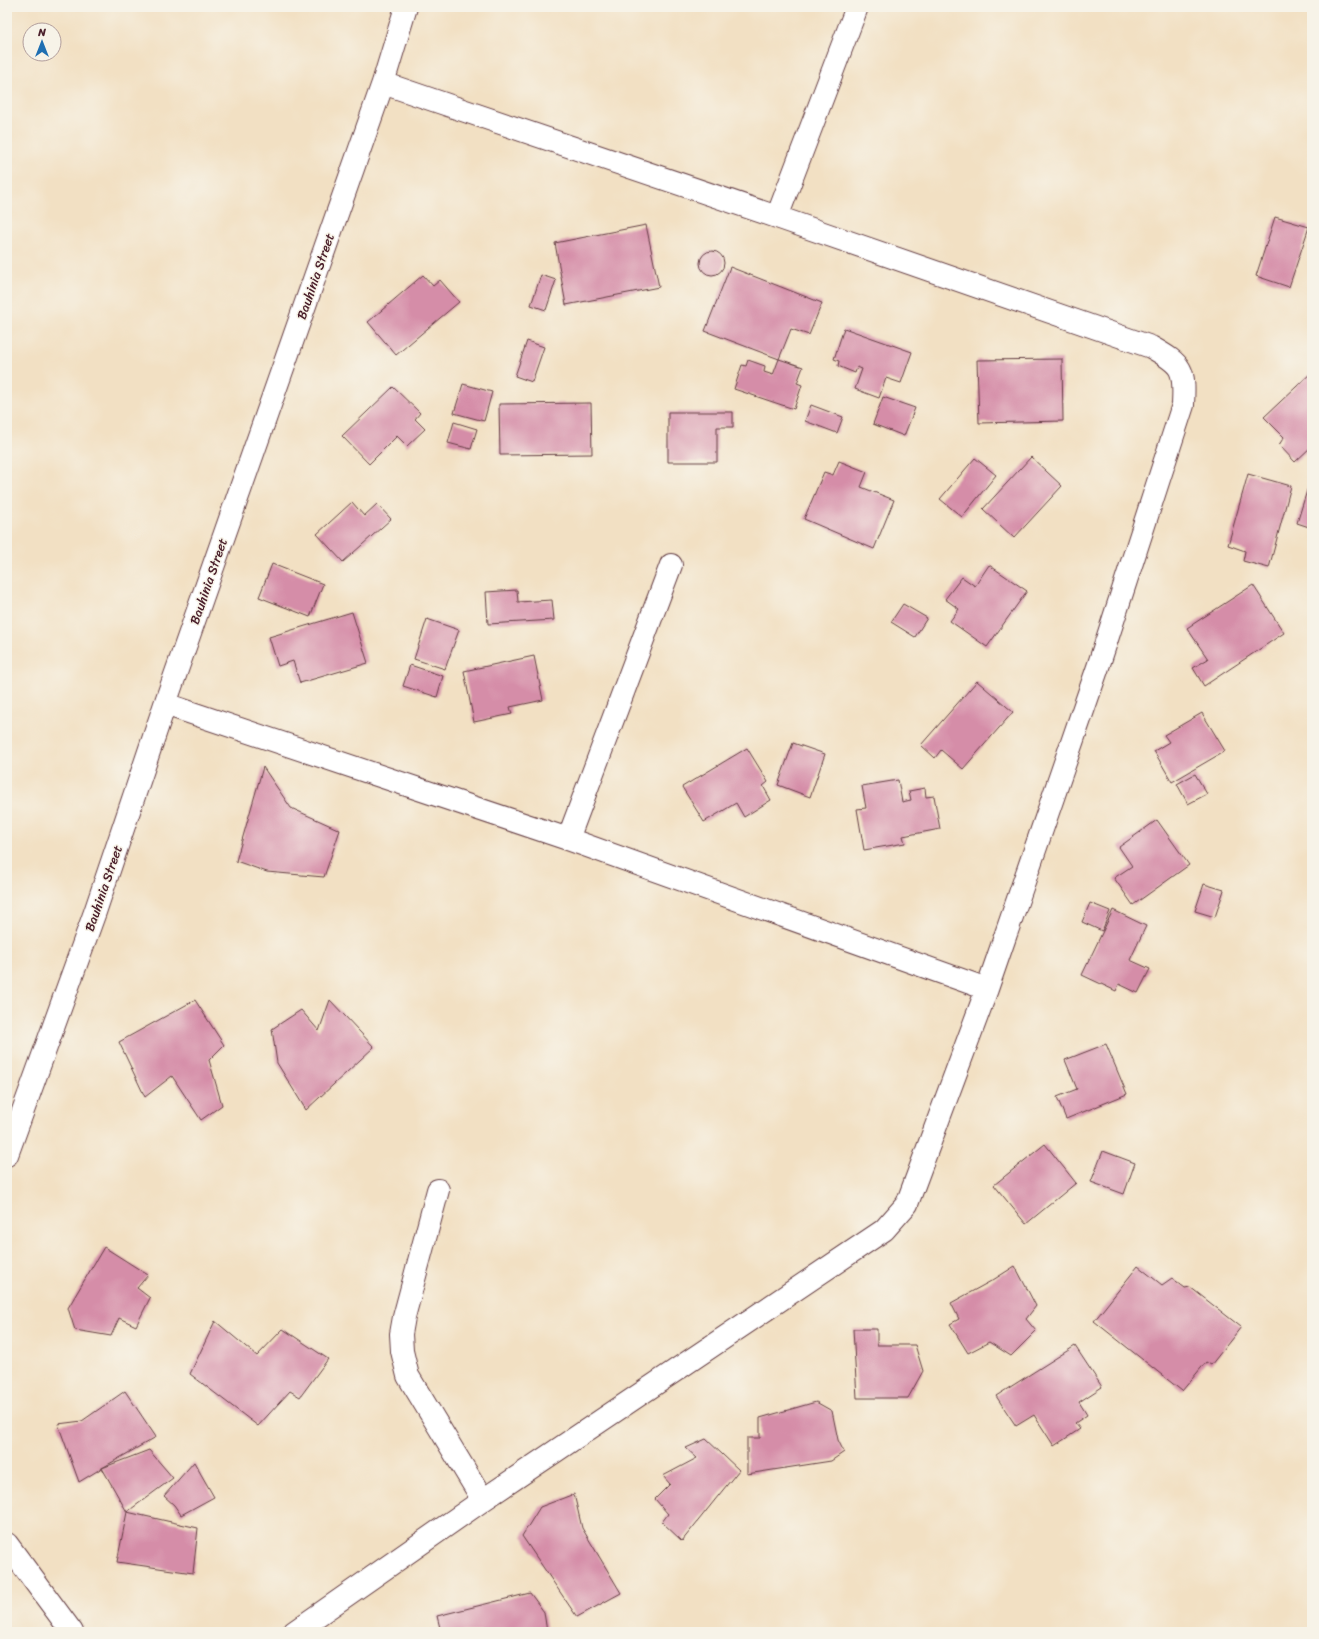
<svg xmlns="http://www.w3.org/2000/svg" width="1319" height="1639" viewBox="0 0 1319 1639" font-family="Sriracha,sans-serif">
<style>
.building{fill:#d58da8}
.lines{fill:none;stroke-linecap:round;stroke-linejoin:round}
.minor-casing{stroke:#633c42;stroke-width:24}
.minor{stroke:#fff;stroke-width:22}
.labels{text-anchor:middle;stroke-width:3;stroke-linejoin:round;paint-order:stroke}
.street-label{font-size:13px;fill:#4a1f2b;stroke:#f7f3e8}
</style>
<rect width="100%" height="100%" fill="#f7f3e8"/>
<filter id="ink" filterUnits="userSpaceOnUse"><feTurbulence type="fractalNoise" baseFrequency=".025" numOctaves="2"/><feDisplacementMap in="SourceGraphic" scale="8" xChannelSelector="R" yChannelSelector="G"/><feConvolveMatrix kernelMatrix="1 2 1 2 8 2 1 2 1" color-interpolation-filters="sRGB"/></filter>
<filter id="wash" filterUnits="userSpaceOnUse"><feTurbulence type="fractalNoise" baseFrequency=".012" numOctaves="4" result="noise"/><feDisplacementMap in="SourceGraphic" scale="16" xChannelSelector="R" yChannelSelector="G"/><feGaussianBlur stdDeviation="0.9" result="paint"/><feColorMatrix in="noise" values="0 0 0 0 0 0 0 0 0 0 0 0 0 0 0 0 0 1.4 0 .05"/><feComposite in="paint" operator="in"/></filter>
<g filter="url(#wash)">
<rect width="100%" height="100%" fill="#f2e0c3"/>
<g id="blocks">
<path class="building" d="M1275 217 1309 227 1289 287 1256 276Z
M646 225 659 287 566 305 555 243Z
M700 263a12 12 0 1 1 24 0a12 12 0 1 1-24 0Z
M730 267 822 303 809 335 791 329 779 359 705 331Z
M423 275 433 286 440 280 459 302 396 355 368 322Z
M541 275 556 280 546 310 531 305Z
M844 328 912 352 901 383 886 378 879 398 855 389 862 369 857 367 855 373 838 366 839 361 834 359Z
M527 341 544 347 532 382 515 376Z
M779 359 803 367 797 383 802 385 794 409 734 389 742 365 746 366 748 360 765 366 764 372 773 375Z
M1062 359 1063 421 979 423 977 360Z
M1312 372V446L1295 462 1279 445 1284 437 1264 417Z
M463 384 492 392 484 421 454 413Z
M393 387 420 413 415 419 425 429 407 446 397 436 369 464 342 436Z
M883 397 915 408 904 436 873 424Z
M591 403 592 454 500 455 499 404Z
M811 405 843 417 837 433 805 421Z
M668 412H733V427H717V462H668Z
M454 422 477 429 471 449 448 443Z
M1031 457 1062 486 1014 538 983 509Z
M975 458 996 475 962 517 940 499Z
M839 461 867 472 861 487 894 500 874 549 804 519 824 472 833 475Z
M1248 474 1291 486 1269 568 1243 561 1245 551 1228 545Z
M1309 484H1312V528L1297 523Z
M352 502 364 516 377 504 391 519 343 562 317 534Z
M272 564 323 584 310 617 259 597Z
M989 565 1027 591 987 647 950 621 959 609 945 599 962 577 975 586Z
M1253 585 1284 633 1204 686 1193 668 1208 659 1187 628Z
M517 590 518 602 552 600 554 620 488 624 486 592Z
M903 604 927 618 915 637 891 622Z
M352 612 368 663 300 683 293 661 278 666 269 637Z
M427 619 459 630 445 669 414 659Z
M534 656 543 700 510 707 512 714 474 722 464 671Z
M410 665 443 676 437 697 403 686Z
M977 681 1013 712 963 769 941 750 935 758 921 745Z
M1202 713 1225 751 1172 782 1154 751 1169 742 1164 735Z
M793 743 825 754 810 797 778 785Z
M747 748 768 782 763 786 771 800 744 817 736 803 704 822 682 787Z
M263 767 291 808 340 830 324 877 267 872 236 861Z
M1195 774 1207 794 1188 804 1177 784Z
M898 780 902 802 911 800 909 791 925 788 926 797 934 796 940 829 903 836 905 843 864 850 857 809 866 808 862 786Z
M1157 820 1189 865 1133 905 1114 878 1132 866 1119 847Z
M1204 884 1224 890 1215 917 1195 911Z
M1090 903 1110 911 1102 931 1082 922Z
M1113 910 1146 926 1130 960 1150 969 1138 993 1119 984 1116 991 1082 975Z
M195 1000 224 1045 209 1060 222 1105 201 1120 172 1076 145 1097 119 1042Z
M330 1000 374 1047 306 1110 277 1063 272 1029 301 1010 319 1031Z
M1106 1044 1127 1094 1066 1119 1057 1097 1077 1089 1065 1060Z
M1045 1144 1076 1183 1026 1224 994 1185Z
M1103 1151 1135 1163 1124 1194 1091 1182Z
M104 1247 148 1275 137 1288 150 1298 136 1326 119 1318 111 1336 75 1330 68 1308Z
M1015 1266 1036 1306 1026 1319 1036 1331 1011 1356 989 1342 968 1353 950 1324 959 1319 951 1303 993 1280Z
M1138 1266 1162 1285 1172 1278 1185 1288 1190 1287 1241 1327 1211 1365 1206 1362 1182 1391 1094 1321Z
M215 1321 257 1356 283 1329 328 1359 300 1397 290 1391 258 1426 190 1374Z
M853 1329H877V1345H915L923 1371 908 1398H857Z
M1075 1346 1102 1387 1079 1402 1087 1415 1075 1423 1080 1429 1054 1446 1034 1415 1016 1426 996 1396Z
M125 1391 156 1437 102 1468 149 1450 173 1478 127 1512 102 1468 79 1482 58 1424 82 1421Z
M816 1402 832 1411 838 1440 844 1452 831 1461 747 1474V1438H760V1418Z
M706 1439 739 1470 682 1541 662 1522 668 1514 655 1499 670 1484 663 1476 697 1458 686 1448Z
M194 1462 214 1497 181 1515 174 1505 164 1496Z
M574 1494 582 1528 621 1593 577 1617 522 1536 540 1507Z
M127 1512 198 1528 193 1573 117 1562Z
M530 1593 544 1612 547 1632H441L437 1616Z"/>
</g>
</g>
<g filter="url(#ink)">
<use href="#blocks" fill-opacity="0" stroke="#633c42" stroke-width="1"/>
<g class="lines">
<defs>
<path id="minor" d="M777 217 857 7
M165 704 568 839 987 989
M568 839 671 565
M7 1155 95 912 165 704 383 83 406 7
M438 1190 404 1317 401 1334 402 1351 408 1376 483 1500
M7 1544 72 1632
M294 1632 483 1500 884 1230 907 1204 987 989 1098 667 1183 405C1185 369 1183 365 1151 347L777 217 383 83"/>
</defs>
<use href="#minor" class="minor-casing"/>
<use href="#minor" class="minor"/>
</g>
</g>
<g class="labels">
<g class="street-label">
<text transform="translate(315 276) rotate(-71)" y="5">Bauhinia Street</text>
<text transform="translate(208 581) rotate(-71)" y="5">Bauhinia Street</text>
<text transform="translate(103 888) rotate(-71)" y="5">Bauhinia Street</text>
</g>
</g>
<rect width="1319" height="1639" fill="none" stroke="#f7f3e8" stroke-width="24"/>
<g transform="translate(42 42)"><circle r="19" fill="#f7f3e8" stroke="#b29e9c"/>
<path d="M0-3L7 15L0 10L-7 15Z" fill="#1f6fb2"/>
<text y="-6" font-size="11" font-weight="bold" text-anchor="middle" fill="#4a1f2b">N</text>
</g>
</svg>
